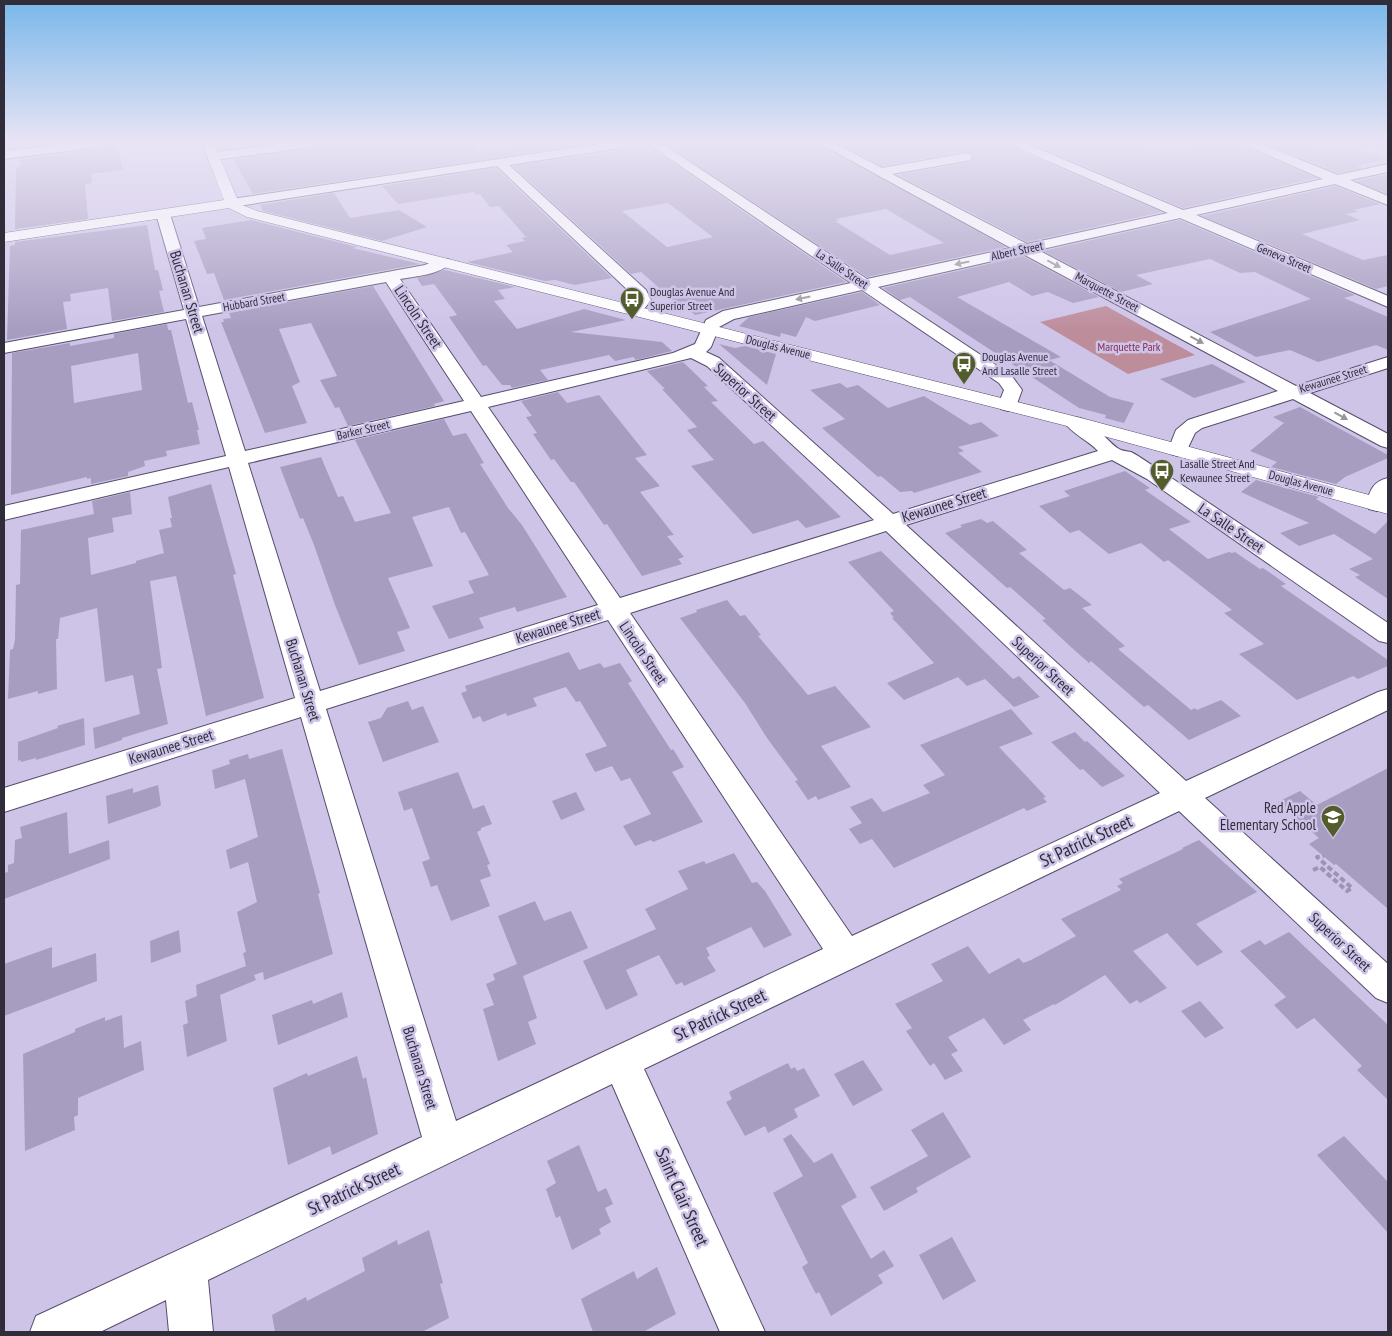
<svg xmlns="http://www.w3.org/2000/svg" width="1392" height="1336" viewBox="0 0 1392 1336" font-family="'PT Sans Narrow',sans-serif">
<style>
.green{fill:#be8d9c}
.building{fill:#a79dc1;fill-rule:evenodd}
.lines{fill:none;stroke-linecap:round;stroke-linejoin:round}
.minor-casing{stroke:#564c6c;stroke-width:2}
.major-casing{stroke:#564c6c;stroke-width:1}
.path{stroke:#9c94b1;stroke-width:4;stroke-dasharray:5.5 3;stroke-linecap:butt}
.minor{fill:#fff;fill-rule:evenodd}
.major{fill:#fff;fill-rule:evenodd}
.oneway{fill:#98969c}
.labels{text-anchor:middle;stroke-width:5;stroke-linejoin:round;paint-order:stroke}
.far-street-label{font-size:12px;fill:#302c3a;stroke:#cec4e8}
.far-poi-label{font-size:12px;fill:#302c3a;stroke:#cec4e8;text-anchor:start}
.far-park-label{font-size:12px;fill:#872d52;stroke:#cec4e8}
.street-label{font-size:15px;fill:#302c3a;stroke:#cec4e8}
.poi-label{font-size:15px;fill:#302c3a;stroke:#cec4e8;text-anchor:end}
.near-street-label{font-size:18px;fill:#302c3a;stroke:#cec4e8}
</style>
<rect width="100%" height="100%" fill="#cec4e8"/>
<path class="green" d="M1106 306 1195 355 1128 374 1040 322Z"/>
<path class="building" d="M108 143H117L123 170 91 174 92 183 85 184 88 219 15 229 16 168 21 166 20 159 100 149Z
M344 143H475L476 152 537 143 588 144 253 194 233 159Z
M702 143H817L1006 247 867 277 671 148ZM886 209 944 243 890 255 835 221H839L836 219Z
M838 143H1007L1010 147 1162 212 1027 242 898 175 970 162 974 158 970 152 966 151 882 166Z
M1030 143H1144L1145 150 1230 143 1243 149 1247 148 1317 178 1183 208Z
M1287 143H1302L1326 152 1350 147 1387 159 1356 166 1363 168 1338 173 1269 145Z
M645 147 650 151 654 150 846 282 695 315 686 307 682 308 641 272 631 274 513 166ZM668 203 713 237 667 247 622 211Z
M496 168 612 278 575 285 555 280 545 281 467 262 513 252 506 245 525 241 522 238 526 237 499 206 490 207 480 194 477 195 474 192 398 204 382 186Z
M1384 175 1388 176V194L1356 181Z
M1335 186 1380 204 1354 210 1358 212 1345 214 1360 220 1302 234 1363 260 1388 255V286L1376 289 1202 216Z
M334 193 350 218 399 210 427 227 382 241 263 211 260 205Z
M251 220 357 247 352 248 420 264 224 300 214 273 207 274 194 241 206 239 202 228Z
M1180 220 1355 295 1344 298 1388 317V350L1376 345 1318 362 1290 350 1256 357 1210 332 1311 299 1255 272 1240 273 1210 259 1136 275 1153 284 1121 292 1043 251Z
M147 225 155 270H158L163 290 159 291 164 312 112 321 108 288 70 294 71 301 63 302 67 329 7 340 10 246 15 245V242Z
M1023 256 1099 297 1073 303 1048 292 1032 296 1009 282 957 297 1061 357 1049 360 1110 397 1134 403 1124 423 1105 418 1106 415 1079 408 910 297 900 300 883 288Z
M445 270 515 287 498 290 505 299 494 301 517 329 584 309 626 320 571 332 662 342 672 351 636 360 633 357 615 361 609 355 540 370 548 380 512 388 510 385H502L486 365 483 366 449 317 457 315 434 284 422 286 417 278Z
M373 286 444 401 434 404 435 406 348 426 339 407 335 408 320 380 337 376 311 323 279 329 300 382 292 386 307 423 265 433 221 322H224L223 319 231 318 229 313Z
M862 292 880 305 815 321 806 317 796 337 781 333 780 337 739 326 749 317Z
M167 324 168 330H171L188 403 192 402 199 430H197L200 444 166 451 167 456 144 461 145 466 128 472V476L91 484V478L87 479V477L11 495 12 353 70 343V346L114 338V334ZM138 353 142 390 74 403 71 366Z
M719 344 735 348 745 346 776 354 767 385Z
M683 362 708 386 704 387 718 401 711 402 754 444 763 441 841 517 806 528 798 520 753 534 691 466 714 460 687 430 697 427 662 389H665L647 371Z
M1212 364 1246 382 1194 398 1160 379Z
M840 383 847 388 858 385 888 408 924 396 970 425 981 422 999 436 958 447 964 451 958 453 982 472 914 493 912 491 900 492 881 476 878 477 822 428 845 419 810 390Z
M558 392 567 403 599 395 647 455 635 458 660 486 640 492 674 535 667 536 684 557 678 559 682 564 642 576 607 524 604 525 574 482H571L554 459 551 460 533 434 537 433 526 417 532 416 521 401Z
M1300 407 1388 455V458L1345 477 1336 484 1271 467 1277 462 1250 451 1284 423 1273 417Z
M444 419 453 436 466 433 484 463 480 464 508 508 522 525 567 597 517 612 515 607 479 618 484 628 449 639 432 606 474 593 468 581 489 575 465 532 461 533 449 507 412 517 433 566 388 578 410 628 397 632 405 651 359 665 335 605 314 545 303 518 300 519 280 467 321 457 338 497 343 496 355 522 391 513 355 440Z
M1125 471 1150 488 1145 490 1191 522 1169 529 1208 559 1229 552 1232 553 1235 552 1260 569 1263 568 1286 584 1281 586 1388 660V666L1358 679 1353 676 1297 700 1239 654 1264 644 1224 613 1232 610 1168 560 1164 562 1141 543 1109 554 1079 530 1070 533 1039 506 1070 496 1064 491Z
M1256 480 1319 497 1316 499 1375 534 1388 521V599L1355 577 1360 575 1349 569 1373 559 1334 534 1299 546 1280 533 1309 523 1241 492Z
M211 484 236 574 233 575 264 698 206 716 176 576 150 581 162 668 157 669 168 724 122 738V740L95 749 93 728 140 714 133 675 105 682 97 608 60 618 58 639H56L57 689 38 694V691L8 699 10 650 13 649 15 640 16 585 20 584 21 530 94 514 92 501 130 492 132 514 112 518 114 532 88 538 91 575 136 563V561L164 553 159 530 172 527 170 518H172L168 497Z
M981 519 987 523 993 521 1027 550 1019 553 1064 590 1070 588 1092 605 1082 608 1125 646 1118 649 1191 710 1195 708 1197 710 1221 700 1241 716 1189 740 1148 705 1144 707 1091 661 1089 663 1072 648 1042 620 1046 619 1010 587 1007 588 945 533 962 527 960 525Z
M881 551 1013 679 1019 676 1040 697 1014 707 985 679 967 686 958 677 904 700 887 683 934 663 892 618H894L890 613 894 611 848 562Z
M727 600 740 616 745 615 761 635 758 636 808 695 835 686 871 727 821 746 851 787 818 800 816 796 808 800 795 781 798 780 767 738 745 703 680 618 697 612 696 610Z
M569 652 579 670 600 663 604 668 620 663 632 681 628 683 671 750 673 749 684 767 672 772 703 822 653 842 651 840 635 846 623 826 651 814 630 778 621 781 612 766 595 772 585 754 607 746 580 701 576 702 566 687 533 698 537 706 507 716 506 713 483 722 480 716 473 719 461 693 467 691 465 686Z
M408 701 412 710 423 706 439 742 383 762 368 722 381 718 387 708Z
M1011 709 1033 734 999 747 1046 797 1043 798 1047 802 1027 811 1024 808 894 868 872 839 860 844 849 829 862 823 850 807 872 798 883 812 930 793 923 785 945 775 920 745Z
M84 718 85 745 36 760V758L21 762V760L18 761V742L58 728 57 726Z
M1075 732 1085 742 1087 741 1125 776 1102 787 1083 769 1080 770 1051 742Z
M282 749 320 893 318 894 333 954 264 980 263 972 254 975 256 980 220 995 227 1041 187 1057 183 1025 188 1023 185 1001 197 996 196 985 246 966 243 953 246 952 237 912 257 902 248 862 230 869 226 850 258 837 245 779 215 789 212 770 230 764 229 760 248 754 249 759Z
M1388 768V909L1336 864 1334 865 1309 844 1319 838 1278 802 1300 791 1317 805Z
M458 772 473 809 484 805 492 824 481 828V830L477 832 490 864 487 865 491 876 480 880 490 906 451 921 437 885 431 887 422 862 430 859 412 808 404 811 398 792Z
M158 785 161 805 158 807 108 824 106 796 133 788V793Z
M576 792 585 810 561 820 552 801Z
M67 812 69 854 109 840 110 859 4 899V873L8 872V865L14 863 15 840 22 838 20 827Z
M1199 840 1257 892 1196 924 1223 952 1197 966 1167 933 1133 951 1167 988 1140 1003 1137 1000 1130 1004 1105 975 1055 1005 1054 1004 1023 1020 1031 1030 1004 1045 984 1018 948 1037 958 1051 951 1054 963 1071 945 1080 934 1063 930 1066 906 1031 912 1028 895 1004 943 981 931 964 968 946 989 974 1019 958 1023 963 1031 960 1076 936 1061 919 1121 890 1117 886 1123 883 1119 879 1183 849 1182 848Z
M734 853 752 883 757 882 765 891 792 935 764 948 751 927 706 948 710 956 707 957 716 971 684 986 682 982 676 985 659 955 626 970 638 995 606 1010 583 961 656 929 645 909 688 889 678 871 704 861 706 864Z
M535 901 544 921 571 911 588 948 523 976 537 1018 528 1022 536 1044 498 1061 483 1009 494 1005 486 984 495 980 493 974 517 964 498 916Z
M179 930 181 952 151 963 150 941Z
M1289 932 1388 1025V1100L1357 1070 1362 1066 1314 1018 1297 1029 1274 1005 1286 997 1240 951 1260 940 1265 945Z
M52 947V968L96 953 97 981 4 1016V964Z
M342 992 348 1017 278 1045 272 1015 312 1000 313 1004Z
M1200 1001 1224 1028 1205 1038 1181 1011Z
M122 1015 124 1048 141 1041 144 1070 78 1098V1115L74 1117 75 1130 25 1151 23 1054 75 1032V1029L105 1017V1021Z
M357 1056 363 1079 366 1077 378 1134 332 1155 330 1146 288 1165 273 1088 307 1073 308 1076Z
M863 1060 883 1090 853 1106 834 1074Z
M788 1063 791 1069 795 1067 797 1071 804 1068 820 1096 794 1109 798 1117 768 1133 765 1126 745 1136 726 1102 732 1099 729 1092Z
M943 1112 971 1157 916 1188 918 1192 884 1211 870 1187 928 1156 911 1130Z
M791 1134 814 1163 832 1153 857 1197 841 1206 871 1259 884 1250 894 1266 878 1275 883 1283 831 1316 819 1292 816 1294 802 1267 808 1263 773 1193 803 1176 783 1139Z
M1344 1136 1388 1182V1233L1317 1155Z
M579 1145 598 1192 606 1188 613 1204 605 1208 611 1222 599 1229 601 1234 572 1250 560 1216 556 1218 546 1189 556 1183 547 1161Z
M429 1230 443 1283 440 1284 449 1318 422 1332H275L272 1315 306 1297 307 1301 365 1271 362 1258 397 1240 398 1245Z
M952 1237 976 1281 943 1300 919 1255Z
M657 1267 676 1314 643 1332H593L581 1299 634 1271 637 1279Z"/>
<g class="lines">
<defs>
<path id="minor" d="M72 143H106L100 147 4 159V151Z
M285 143H318L312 147 214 160 208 156 214 152Z
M604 143H633L627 147 509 165 646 290 651 300C645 309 638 316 627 313L625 310 635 299 633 295 497 166 232 207 225 203 232 199Z
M647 143H661L867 279 1011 248 819 143H834L882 168 966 153 970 154 972 157 970 160 966 161 892 174 1027 244 1168 213 1011 145 1009 143H1025L1183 210 1323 179 1245 145 1243 143H1259L1338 175 1388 164V172L1350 180 1388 196V205L1335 184 1196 215 1388 296V307L1180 218 1038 250 1296 386 1388 357V368L1310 393 1388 434V448L1381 446 1293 399 1202 428 1195 433 1185 454 1178 456 1171 454 1168 450 1176 430 1188 420 1278 391 1023 254 878 287 1011 375 1022 390 1015 409 1008 411 1001 409 998 405 1004 390 999 383 862 290 734 319 719 327 711 347 706 352 719 358 893 514 1098 451C1088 440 1072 434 1064 422L1067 418C1090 412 1103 439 1119 449 1122 451 1127 451 1131 452 1141 457 1151 465 1161 471L1388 623V643L1379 641 1147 479 1112 460 906 525 1186 781 1378 692 1388 689V710L1205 798 1388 964V1003L1376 998 1179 811 644 1069 765 1332H720L612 1084 208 1280 213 1332H169L166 1300 100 1332H30L36 1316 422 1137 301 717 4 812V788L295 698 229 467 4 520V506L226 456 186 319 4 353V343L184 310 156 214 163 210 170 214 199 307 425 265 438 259H448L451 262C441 275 416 276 400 279L481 397 673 353 695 344 706 320 723 311 851 283ZM386 282 464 401 245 451 202 316ZM691 358 707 366 874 520 620 598 488 407ZM471 411 598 605 320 691 248 463ZM886 531 1160 793 852 936 630 613ZM608 620 823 949 456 1121 326 709Z
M1378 143H1388V147L1380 145Z
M1388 478V503L1385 509 1377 511 1369 509 1366 504C1370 491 1373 481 1388 478Z"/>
<path id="major" d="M202 143H214L238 201 242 205 257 211 1081 418 1388 500V514L1067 426 247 217 229 208 4 242V233L224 200Z"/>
</defs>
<use href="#minor" class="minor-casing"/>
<use href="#major" class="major-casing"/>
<path class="path" d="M1313 870 1320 867 1347 891 1352 888 1317 857 1324 856"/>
<use href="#minor" class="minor"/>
<use href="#major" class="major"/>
</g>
<defs><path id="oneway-solid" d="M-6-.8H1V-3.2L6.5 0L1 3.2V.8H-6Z" transform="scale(1.25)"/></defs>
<g class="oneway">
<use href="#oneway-solid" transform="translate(962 263) rotate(168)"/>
<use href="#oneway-solid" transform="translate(1054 264) rotate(28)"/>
<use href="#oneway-solid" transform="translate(803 298) rotate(168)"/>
<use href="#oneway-solid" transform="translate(1197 340) rotate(28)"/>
<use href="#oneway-solid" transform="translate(1341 416) rotate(29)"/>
</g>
<linearGradient id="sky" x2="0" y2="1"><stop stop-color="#79b7e9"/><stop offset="0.43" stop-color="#e9e4f5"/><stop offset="1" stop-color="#e9e4f5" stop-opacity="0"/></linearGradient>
<rect width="1392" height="330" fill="url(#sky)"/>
<defs>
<symbol id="bus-pin" viewBox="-11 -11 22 30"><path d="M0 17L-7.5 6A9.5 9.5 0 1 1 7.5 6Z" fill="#535c2b" stroke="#cec4e8"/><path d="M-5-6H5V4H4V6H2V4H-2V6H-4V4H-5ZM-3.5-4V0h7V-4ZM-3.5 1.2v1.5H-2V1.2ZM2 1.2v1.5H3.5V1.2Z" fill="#fff"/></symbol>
<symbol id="school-pin" viewBox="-11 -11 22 30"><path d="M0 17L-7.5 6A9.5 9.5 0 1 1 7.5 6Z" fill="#535c2b" stroke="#cec4e8"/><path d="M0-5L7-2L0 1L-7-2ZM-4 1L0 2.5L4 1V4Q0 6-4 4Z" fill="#fff"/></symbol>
</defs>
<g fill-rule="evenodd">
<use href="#bus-pin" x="618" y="285" width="28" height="38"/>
<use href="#bus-pin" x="950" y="350" width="28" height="38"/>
<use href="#bus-pin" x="1148" y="457" width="28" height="38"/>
<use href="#school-pin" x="1319" y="803" width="28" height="38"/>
</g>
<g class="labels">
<g class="far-street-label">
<text transform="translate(1017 251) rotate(-12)" y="4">Albert Street</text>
<text transform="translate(1284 258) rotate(23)" y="4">Geneva Street</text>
<text transform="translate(842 269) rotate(34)" y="4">La Salle Street</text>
<text transform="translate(1107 292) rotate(28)" y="4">Marquette Street</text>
<text transform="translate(254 302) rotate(-10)" y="4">Hubbard Street</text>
<text transform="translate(778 347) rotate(14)" y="4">Douglas Avenue</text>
<text transform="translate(1333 379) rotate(-17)" y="4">Kewaunee Street</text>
<text transform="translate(363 430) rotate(-13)" y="4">Barker Street</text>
<text transform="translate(1301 483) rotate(15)" y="4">Douglas Avenue</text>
</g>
<g class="far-poi-label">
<text x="650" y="296">Douglas Avenue And<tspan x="650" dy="14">Superior Street</tspan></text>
<text x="982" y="361">Douglas Avenue<tspan x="982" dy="14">And Lasalle Street</tspan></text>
<text x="1180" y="468">Lasalle Street And<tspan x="1180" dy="14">Kewaunee Street</tspan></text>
</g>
<g class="far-park-label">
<text x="1129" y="351">Marquette Park</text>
</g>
<g class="street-label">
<text transform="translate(187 292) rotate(73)" y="5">Buchanan Street</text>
<text transform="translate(418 317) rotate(56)" y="5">Lincoln Street</text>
<text transform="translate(745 392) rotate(42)" y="5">Superior Street</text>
<text transform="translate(944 505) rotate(-17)" y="5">Kewaunee Street</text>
<text transform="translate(1231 528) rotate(34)" y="5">La Salle Street</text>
<text transform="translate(558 626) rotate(-17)" y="5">Kewaunee Street</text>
<text transform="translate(643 653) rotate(56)" y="5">Lincoln Street</text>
<text transform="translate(1043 666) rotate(43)" y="5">Superior Street</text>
<text transform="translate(303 680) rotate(73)" y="5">Buchanan Street</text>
<text transform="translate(171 747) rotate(-17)" y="5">Kewaunee Street</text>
<text transform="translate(1340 942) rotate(43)" y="5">Superior Street</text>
<text transform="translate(420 1068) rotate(73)" y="5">Buchanan Street</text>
</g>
<g class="poi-label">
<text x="1316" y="813">Red Apple<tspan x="1316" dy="17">Elementary School</tspan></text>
</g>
<g class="near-street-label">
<text transform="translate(1086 841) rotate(-25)" y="6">St Patrick Street</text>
<text transform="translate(720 1015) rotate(-25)" y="6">St Patrick Street</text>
<text transform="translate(354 1189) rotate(-25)" y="6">St Patrick Street</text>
<text transform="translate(682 1197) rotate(66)" y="6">Saint Clair Street</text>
</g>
</g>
<rect width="1392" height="1336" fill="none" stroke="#302c3a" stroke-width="10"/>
</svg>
